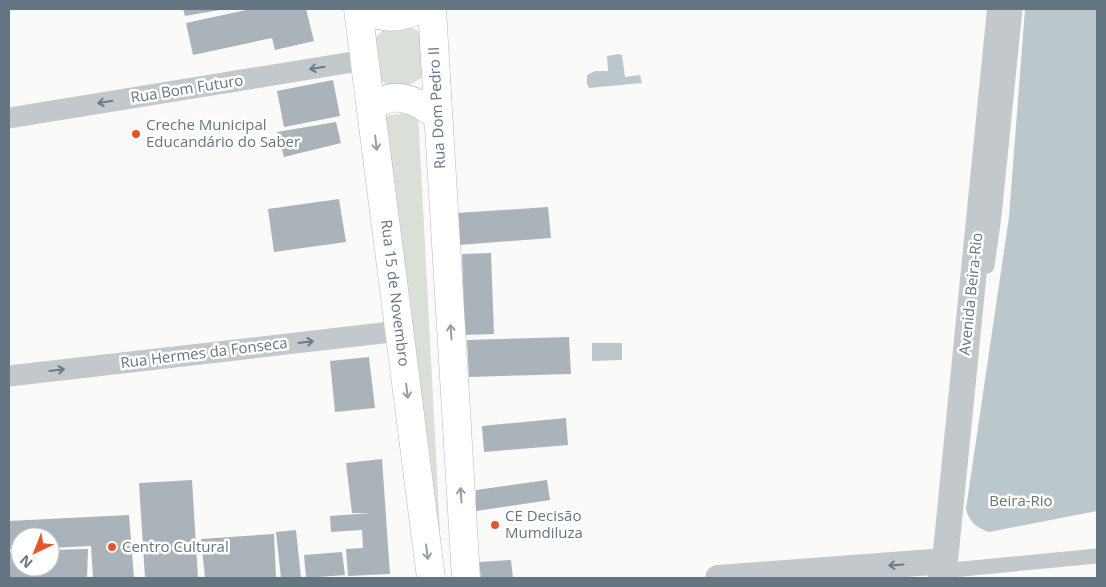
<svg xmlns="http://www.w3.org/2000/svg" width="1106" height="587" viewBox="0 0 1106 587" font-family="'Open Sans',sans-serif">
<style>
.green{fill:#dadfd7}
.water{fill:#bbc7cb}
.building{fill:#aab3b9}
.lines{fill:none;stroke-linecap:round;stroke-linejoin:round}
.secondary-casing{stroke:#b3babf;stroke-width:29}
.pedestrian{stroke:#c3c8cc;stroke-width:15}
.minor{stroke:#c3c8cc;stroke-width:21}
.tertiary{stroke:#c3c8cc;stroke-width:26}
.secondary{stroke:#fff;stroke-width:28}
.oneway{stroke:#6a7a87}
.oneway2{stroke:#939fa8}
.poi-dot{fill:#e4572e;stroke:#fff;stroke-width:2}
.labels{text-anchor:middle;stroke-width:5;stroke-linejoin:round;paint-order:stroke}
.street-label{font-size:15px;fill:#657683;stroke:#fff}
.poi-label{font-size:15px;fill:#657683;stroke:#fff;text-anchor:start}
.park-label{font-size:15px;fill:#687a64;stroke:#fff}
</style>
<rect width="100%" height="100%" fill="#fafaf8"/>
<path class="green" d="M405 26 415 29 423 36 424 75C409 89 394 90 377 79L371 42 385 28Z
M418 112 442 570 382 116Z"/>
<path class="water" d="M1025 9H1097V511L989 532C977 528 969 522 966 509L1009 217Z
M618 54 622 55 625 77 640 75 642 83 589 88 587 84V75L595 71H608L607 56Z
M592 343H622V360L592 361Z"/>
<path class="building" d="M183 9H220V10L185 16Z
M251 9H306L314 41 275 50 272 38 193 55 186 23Z
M333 80 340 116 284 127 277 91Z
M336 122 341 143 284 157 277 132Z
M339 199 346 242 274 252 268 209Z
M548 207 551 238 459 245 457 213Z
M491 253 494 334 465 335 462 254Z
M569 337 571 374 469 377 467 340Z
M369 357 375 408 335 412 330 361Z
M566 418 568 445 484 452 482 426Z
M382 459 390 574 348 576 346 549 363 548 362 530 331 532 330 516 372 513H352L346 463Z
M192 480 198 578H145L139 483Z
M547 480 550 500 476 511V490Z
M129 515 134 578H93L91 546 50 548V537H20V549H9V521Z
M296 530 301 578H281L276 532Z
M274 534 276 578H205L201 539Z
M88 549 87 578H9V552L20 551V567H50V550Z
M342 552 345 575 306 578 304 555Z
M511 560 513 578H481L479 562Z"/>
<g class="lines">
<defs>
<path id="secondary" d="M358 9 431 578
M364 9C383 20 400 19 419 9
M432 9 466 578
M372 107C394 89 417 100 437 116"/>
</defs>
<use href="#secondary" class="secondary-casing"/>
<path class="pedestrian" d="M987 266 994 216 1015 9
M951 578 952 570 1097 556"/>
<path class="minor" d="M9 118 365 60
M9 376 400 331"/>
<path class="tertiary" d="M718 578 945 561
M941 578 945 561 1000 9"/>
<use href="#secondary" class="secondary"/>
</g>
<defs><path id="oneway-shaft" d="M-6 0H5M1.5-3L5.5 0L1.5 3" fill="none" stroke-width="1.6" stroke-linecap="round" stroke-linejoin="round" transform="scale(1.25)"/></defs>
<g class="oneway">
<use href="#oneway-shaft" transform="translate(317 68) rotate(171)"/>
<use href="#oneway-shaft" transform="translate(105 102) rotate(171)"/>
<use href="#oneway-shaft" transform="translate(306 342) rotate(-7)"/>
<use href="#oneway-shaft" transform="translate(57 370) rotate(-7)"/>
<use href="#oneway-shaft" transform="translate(896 565) rotate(176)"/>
</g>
<g class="oneway2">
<use href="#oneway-shaft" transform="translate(376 143) rotate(83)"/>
<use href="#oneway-shaft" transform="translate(451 332) rotate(-94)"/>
<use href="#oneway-shaft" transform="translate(407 391) rotate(83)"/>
<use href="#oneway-shaft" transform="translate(461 495) rotate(-94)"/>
<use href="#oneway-shaft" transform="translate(427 552) rotate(83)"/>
</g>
<g class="poi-dot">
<circle cx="136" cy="134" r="5"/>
<circle cx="495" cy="525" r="5"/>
<circle cx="112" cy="547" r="5"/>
</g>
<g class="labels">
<g class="street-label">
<text transform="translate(187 89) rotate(-9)" y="5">Rua Bom Futuro</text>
<text transform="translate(437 108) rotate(-93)" y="5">Rua Dom Pedro II</text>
<text transform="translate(395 293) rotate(83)" y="5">Rua 15 de Novembro</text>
<text transform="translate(971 294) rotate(-84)" y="5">Avenida Beira-Rio</text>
<text transform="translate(204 353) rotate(-7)" y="5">Rua Hermes da Fonseca</text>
</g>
<g class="poi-label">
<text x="146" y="130">Creche Municipal<tspan x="146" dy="17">Educandário do Saber</tspan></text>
<text x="505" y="521">CE Decisão<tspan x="505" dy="17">Mumdiluza</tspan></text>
<text x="122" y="552">Centro Cultural</text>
</g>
<g class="park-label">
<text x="1021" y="506">Beira-Rio</text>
</g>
</g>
<rect width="1106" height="587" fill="none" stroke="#657683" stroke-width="20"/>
<g transform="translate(35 552) rotate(223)"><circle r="24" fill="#ffffff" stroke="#c1c8cd"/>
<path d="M0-4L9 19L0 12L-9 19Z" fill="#e4572e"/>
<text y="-8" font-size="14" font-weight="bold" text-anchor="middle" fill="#657683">N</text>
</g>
</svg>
